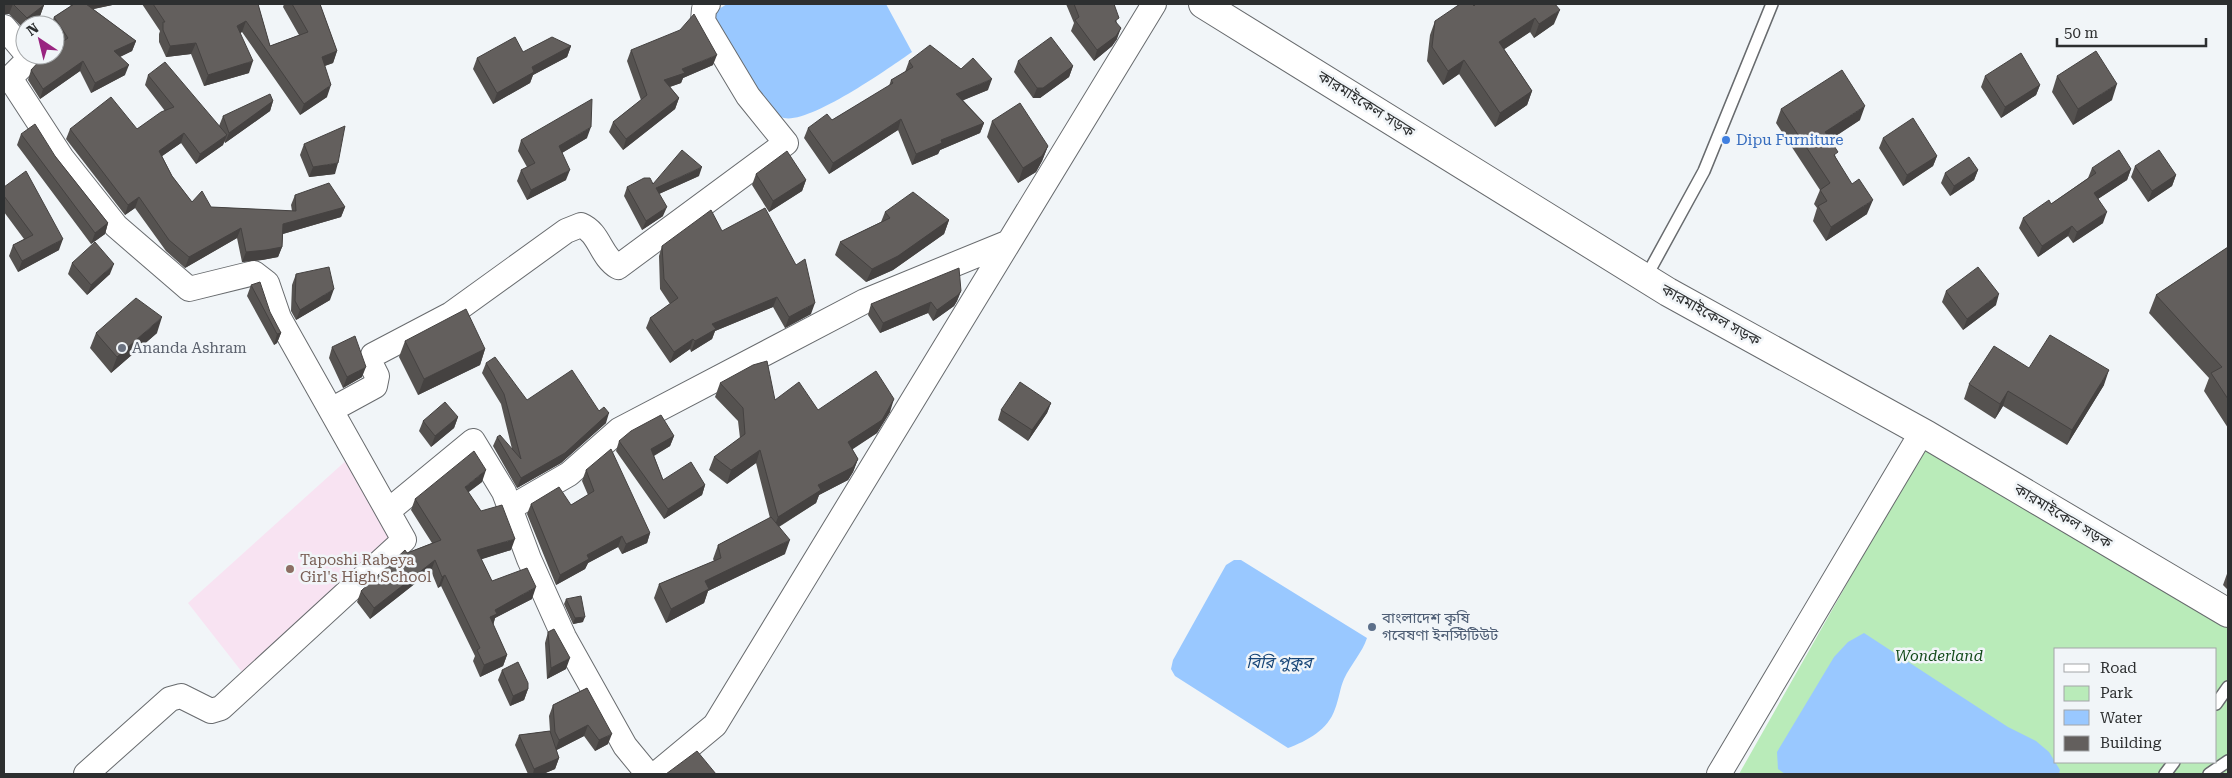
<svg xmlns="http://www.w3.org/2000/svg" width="2232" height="778" viewBox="0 0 2232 778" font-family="'Roboto Serif','Noto Sans Bengali',serif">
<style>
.education{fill:#f8e3f2}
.green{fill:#b9ebb9;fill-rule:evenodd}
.water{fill:#99c8ff}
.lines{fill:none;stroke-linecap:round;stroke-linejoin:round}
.lane-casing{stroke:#686b6e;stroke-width:14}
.street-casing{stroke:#686b6e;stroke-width:26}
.secondary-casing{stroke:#686b6e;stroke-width:30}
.lane{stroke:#fff;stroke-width:11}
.street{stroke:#fff;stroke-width:24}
.secondary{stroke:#fff;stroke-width:28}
.wall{fill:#555250}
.shaded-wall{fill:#454241}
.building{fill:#635f5d;stroke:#454241}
.shop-dot{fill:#3f7fe0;stroke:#f1f5f8;stroke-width:2}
.worship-dot{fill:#6b7280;stroke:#f1f5f8;stroke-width:2}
.education-dot{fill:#8d6e63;stroke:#f1f5f8;stroke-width:2}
.service-dot{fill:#5c6f8a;stroke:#f1f5f8;stroke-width:2}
.labels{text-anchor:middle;stroke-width:5;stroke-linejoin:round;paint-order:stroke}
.street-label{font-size:15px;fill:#2d2f30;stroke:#f1f5f8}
.shop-label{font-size:15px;fill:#366cbe;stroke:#f1f5f8;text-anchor:start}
.worship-label{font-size:15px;fill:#5b616d;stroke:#f1f5f8;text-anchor:start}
.education-label{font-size:15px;fill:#785e54;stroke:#f1f5f8;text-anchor:start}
.service-label{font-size:15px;fill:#4e5e75;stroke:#f1f5f8;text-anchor:start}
.park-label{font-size:15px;font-style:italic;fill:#134b1a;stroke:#f1f5f8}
.water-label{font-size:16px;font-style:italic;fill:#164577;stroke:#f1f5f8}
</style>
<rect width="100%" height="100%" fill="#f1f5f8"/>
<path class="education" d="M349 458 392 536 242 672 188 603Z"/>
<path class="green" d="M1924 448 2109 559 2228 626V774H1739ZM2056 649H2216V762H2056Z"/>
<path class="water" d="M727 4H886L912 52C889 68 810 124 784 118 780 117 775 114 770 112L714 30V12Z
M1234 560H1241L1367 638C1362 653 1351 664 1344 679 1340 688 1339 699 1335 709 1328 730 1307 741 1288 748L1175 676 1171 669 1173 660 1226 565Z
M1864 633 2008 727 2036 741 2049 752 2060 770 2059 774H1785L1778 769 1777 752 1834 657 1848 642Z"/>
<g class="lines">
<defs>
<path id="lane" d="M1646 277 1704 171 1772 4
M2216 704 2228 687
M2165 774 2174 762
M2209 774 2228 761"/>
<path id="street" d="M4 27 25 52
M28 55 30 58 10 78 62 158 116 226 189 289 254 273 267 283 279 318 404 540 221 708 211 711 181 696 170 699 86 774
M331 410 375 386 377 376 371 364 373 355 451 314 566 231 581 225C600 233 600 256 618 267L786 143 748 96 703 21 704 9 708 4
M510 508 569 474 619 430 865 301 1009 242
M388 511 473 441 504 492 529 559 564 637 625 746 648 774
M656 774 715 725 1154 4
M1719 774 1922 432"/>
<path id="secondary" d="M1203 4 1668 292 1927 435 2228 613"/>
</defs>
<use href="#lane" class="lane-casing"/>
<use href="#street" class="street-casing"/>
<use href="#secondary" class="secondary-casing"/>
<use href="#lane" class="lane"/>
<use href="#street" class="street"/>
<use href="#secondary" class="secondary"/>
</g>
<path class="wall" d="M4 4H43L44 5 40 16 28 25H25V27L23 28 9 14Z
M69 4H117L93 9 136 41 132 51 120 57 125 75 91 93 80 71 40 99 28 80 31 70 61 43 55 34V25H51L54 17 71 6Z
M142 4H258L270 46 299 35 283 7 284 4H320L337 51 333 63 325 66 327 97 300 115 242 32 240 33 249 73 204 86 191 54 166 57 159 42V34L160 31Z
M1066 4H1114L1117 24V39L1112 46 1094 61 1071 31 1074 23Z
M1555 4 1554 24 1534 38 1530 32 1504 49 1532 91 1527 105 1495 127 1459 74 1443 85 1427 61 1430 35 1435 21 1474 6Z
M571 46 567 57 533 75 530 83 493 104 473 69 477 58Z
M631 50 713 65 683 78 681 83 670 87 679 98 675 109 623 150 609 132 613 122 641 100 627 61Z
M909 61 988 90 963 100 984 123 980 133 940 150 938 154 912 165 898 130 829 174 804 138 808 128 832 120 889 86 891 80 905 72Z
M1018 61 1073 66 1069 77 1040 98H1033L1014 72Z
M148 75 219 126 223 116 273 101 270 111 225 143 224 141 223 145 196 164 181 143 162 156 172 176 192 202 211 207 292 211 291 205 295 195 345 207 341 217 283 234 282 247 278 257 262 260 242 262 237 238 185 268 166 251 135 208 125 215 66 139 70 129H137L165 111 145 85Z
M1985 76 2040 85 2036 95 2001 118 1981 87Z
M2057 76 2112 100 2073 125 2052 92Z
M1781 109 1860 120 1830 140 1836 158 1867 214 1826 241 1813 221 1817 208 1814 204 1820 190 1776 123Z
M992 121 1048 146 1042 161 1036 172 1018 183 987 137Z
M21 134 55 156 108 223 105 234 91 244 17 145Z
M587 138 562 153 566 180 527 200 517 181 521 170 527 167 518 151 521 140Z
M1883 138 1937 156 1933 166 1903 186 1879 148Z
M304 144 335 174 309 177 300 155Z
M2135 166 2176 175 2172 186 2148 202 2131 177Z
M2092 168 2131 169 2127 180 2098 199 2103 223 2073 243 2068 236 2038 257 2019 228 2023 218 2051 204 2088 178Z
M1978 170 1974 180 1950 196 1941 183 1945 173Z
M756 174 806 180 802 191 769 212 752 185Z
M699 176 659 194 663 216 642 230 624 196 627 187Z
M4 187 59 250 18 272 9 256 13 245 24 239 4 212Z
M885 212 949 220 944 234 893 270 866 282 835 255 840 242 881 222Z
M722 231 811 314 785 328 773 307 715 331 712 339 691 352 690 349 670 363 646 328 650 318 670 304 660 289 659 256 662 246Z
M2228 247V428L2204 391 2209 378 2149 313 2156 295Z
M72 263 110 274 87 295 68 274Z
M296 274 330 300 296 320 291 311 292 285Z
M251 285 281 333 277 343 274 345 247 296Z
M961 291 957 301 954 306 933 321 928 313 880 333 868 315 871 304Z
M1946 291 1996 305 1963 330 1942 302Z
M96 333H157L111 373 90 348Z
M405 341 485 349 480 365 418 395 399 357Z
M332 347 362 377 343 388 329 358Z
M486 363 527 400 599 411 606 423 561 463 517 488 493 446 497 437 512 449 501 404 482 373Z
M2029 368 2104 385 2067 445 2003 406 1995 419 1964 399 1969 384Z
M720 383 775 400 818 410 890 412 877 433 852 449 858 459 853 472 848 480 819 495 816 503 779 527 785 554 708 591 704 603 666 623 654 598 659 584 714 561 713 559 718 545 770 518 756 463 727 484 709 470 714 457 740 438 738 421 715 397Z
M1051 403 1047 413 1028 441 998 420 1001 410Z
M458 417 454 428 431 447 419 431 423 421Z
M674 436 670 446 654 456 663 480 705 485 702 495 664 519 616 451 619 441Z
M586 470 650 533 647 543 622 554 618 547 588 563 585 569 556 585 527 514 531 504 571 505 588 495 582 481Z
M482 482 468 492 481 511 511 550 481 559 492 581 532 599 495 618 493 625 507 655 503 666 480 677 473 661 475 656 441 586 438 588 431 571 370 619 357 602 361 591 407 553 432 543 411 510 415 499Z
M2228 571V590L2223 585Z
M566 599 583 622 573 624 564 604Z
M548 632 566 669 547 679 545 643Z
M502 670 528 689 524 700 510 706 498 680Z
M587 688 608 744 595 751 584 736 556 750 559 758 555 769 543 774H528L515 745 519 735 550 731 549 716 553 705Z"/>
<path class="shaded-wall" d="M4 4H13L9 14H4Z
M83 4H117L80 12Z
M44 5 40 16 28 25H25V27L23 28 27 18Z
M1560 10 1554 24 1534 38 1539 24Z
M1535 18 1530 32 1494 56 1499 42Z
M246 21 242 32 233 37 237 26Z
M1121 28 1117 39 1112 46 1094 61 1097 50Z
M136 41 132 51 111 61 114 51Z
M196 43 191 54 166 57 170 46Z
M571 46 567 57 533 75 530 83 493 104 497 93 532 67Z
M337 51 333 63 318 68 322 57Z
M717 55 713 65 683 78 681 83 660 90 664 80 682 69Z
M1464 60 1459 74 1443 85 1448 71Z
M83 61 80 71 40 99 43 89Z
M253 61 249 73 204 86 208 75Z
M129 65 125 75 91 93 95 83Z
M1073 66 1069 77 1040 98H1033L1037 88Z
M992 79 988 90 952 105 956 94Z
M2117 84 2112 100 2073 125 2078 109Z
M331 85 327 97 300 115 304 104Z
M2040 85 2036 95 2001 118 2005 107Z
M1532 91 1527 105 1495 127 1500 113Z
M679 98 675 109 623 150 626 139Z
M273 101 270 111 225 143 229 133Z
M1865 106 1860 120 1820 146 1825 132Z
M901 119 898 130 829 174 833 163Z
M984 123 980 133 940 150 938 154 912 165 916 154 941 140Z
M591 127 587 138 555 157 559 146Z
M184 133 181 143 155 161 159 151Z
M227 135 223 145 196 164 200 154Z
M1048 146 1042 161 1036 172 1018 183 1023 168Z
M1937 156 1933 166 1903 186 1907 175Z
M338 163 335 174 309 177 313 167Z
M702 167 699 176 652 197 656 188Z
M2131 169 2127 180 2090 204 2094 193Z
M570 170 566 180 527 200 531 190Z
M1978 170 1974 180 1950 196 1954 186Z
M2176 175 2172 186 2148 202 2152 191Z
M806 180 802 191 769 212 773 201Z
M139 197 135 208 125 215 128 205Z
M1873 200 1867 214 1826 241 1831 227Z
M345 207 341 217 279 235 283 224Z
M667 207 663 216 642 230 646 221Z
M2107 212 2103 223 2073 243 2077 232Z
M949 220 944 234 893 270 866 282 872 269Z
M108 223 105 234 91 244 95 233Z
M2072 226 2068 236 2038 257 2042 246Z
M241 228 237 238 185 268 189 257Z
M63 239 59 250 18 272 22 261Z
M282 247 278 257 262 260 242 262 246 252Z
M114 264 110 274 87 295 91 285Z
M334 289 330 300 296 320 300 310Z
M961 291 957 301 954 306 933 321 937 310Z
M1999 294 1996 305 1963 330 1967 319Z
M777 297 773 307 715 331 712 339 691 352 695 341 712 324Z
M931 302 928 313 880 333 883 323Z
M815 303 811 314 785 328 789 317Z
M162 317 157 333 111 373 117 357Z
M281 333 277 343 274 345 277 334Z
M693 339 690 349 670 363 674 352Z
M485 349 480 365 418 395 424 379Z
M366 367 362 377 343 388 347 377Z
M2109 370 2104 385 2067 445 2072 430Z
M2008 391 2003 406 1995 419 2000 404Z
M894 399 890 412 877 433 844 455 848 442Z
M1051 403 1047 413 1028 441 1032 430Z
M609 413 606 423 561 463 517 488 521 478Z
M458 417 454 428 431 447 435 436Z
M674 436 670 446 648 459 651 449Z
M760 450 756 463 727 484 731 470Z
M858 459 853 472 848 480 819 495 816 503 773 530 778 517 818 485Z
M486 470 482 482 461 498 465 487Z
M705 485 702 495 664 519 668 509Z
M650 533 647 543 622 554 626 544Z
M622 536 618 547 588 563 585 569 556 585 560 575 587 555Z
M515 539 511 550 473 562 477 550Z
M790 540 785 554 708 591 704 603 666 623 671 609 705 581Z
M435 560 431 571 370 619 374 608Z
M445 575 441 586 438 588 442 577Z
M536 587 532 599 495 618 493 626 490 617 495 610Z
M585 617 583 622 573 624 575 618Z
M507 655 503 666 480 677 484 665Z
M570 658 566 669 547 679 551 668Z
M528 689 524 700 510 706 513 696Z
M588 725 584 736 555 751 559 740Z
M612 734 608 744 595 751 599 740Z
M559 758 555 769 543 774H533L534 769Z"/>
<path class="building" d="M13 4H43L44 5 27 18Z
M74 4H86L136 41 114 51 129 65 95 83 83 61 43 89 31 70 45 55H55V47L68 38 54 17Z
M153 4H258L270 46 308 32 292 4H320L337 51 322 57 331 85 304 104 246 21 237 26 253 61 208 75 196 43 170 46 163 30V22H165Z
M1074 4H1114L1119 18 1115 21 1121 28 1116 36 1097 50 1075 20 1079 17Z
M1460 4H1472L1474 6 1476 4H1555L1560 10 1539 24 1535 18 1499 42 1532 91 1500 113 1464 60 1448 71 1432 47 1435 21Z
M694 14 717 55 682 69 685 73 664 80 679 98 626 139 613 122 647 95 631 50 680 30Z
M515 37 523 52 552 37 571 46 532 67 534 72 497 93 477 58Z
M1051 37 1073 66 1043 88H1037L1018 61Z
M930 45 961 69 973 58 992 79 956 94 984 123 941 140 942 143 916 154 901 119 833 163 808 128 827 114 832 120 893 83 891 80 913 67 909 61Z
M2096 51 2117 84 2078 109 2057 76Z
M2021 53 2040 85 2005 107 1985 76Z
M165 62 227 135 200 154 184 133 159 151 172 176 192 202 202 191 211 207 296 211 295 195 329 183 345 207 283 224 282 247 266 250 246 252 241 228 189 257 169 240 139 197 128 205 70 129 111 97 137 129 161 112 174 107 148 75Z
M1842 70 1865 106 1825 132 1838 152 1834 155 1852 184 1859 179 1873 200 1831 227 1818 206 1827 201 1820 190 1830 183 1781 109Z
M270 94 273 101 229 133 223 116Z
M592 99 591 127 559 146 570 170 531 190 521 170 535 163 521 140Z
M1020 103 1048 146 1042 156 1023 168 992 121Z
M1913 118 1937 156 1907 175 1883 138Z
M35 124 55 156 108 223 95 233 21 134Z
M345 126 338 163 313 167 304 144Z
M682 150 702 167 656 188 667 207 646 221 627 187 644 178H650L653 184Z
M2119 150 2131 169 2094 193 2107 212 2077 232 2072 226 2042 246 2023 218 2049 200 2051 204 2096 173 2092 168Z
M2159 150 2176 175 2152 191 2135 166Z
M787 151 806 180 773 201 756 174Z
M1969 157 1978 170 1954 186 1945 173Z
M26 171 63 239 22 261 13 245 33 235 4 196V187Z
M913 192 949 220 898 256 872 269 840 242 890 218 885 212Z
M765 208 796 265 805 259 815 303 789 317 777 297 712 324 716 329 695 341 693 339 674 352 650 318 678 298 664 279 662 246 711 210 722 231Z
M95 242 114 264 91 285 72 263Z
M2228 247V399L2211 373 2222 367 2156 295Z
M329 267 334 289 300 310 295 301 296 274Z
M1978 267 1999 294 1967 319 1946 291Z
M959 268 961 291 958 295 937 310 931 302 883 323 871 304Z
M260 282 270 312 281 333 277 334 251 285Z
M136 298 162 317 117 357 96 333Z
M466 309 485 349 424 379 405 341Z
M2050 335 2109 370 2072 430 2008 391 2000 404 1969 384 1994 346 2029 368Z
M355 336 366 367 347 377 332 347Z
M495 357 527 400 572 370 599 411 604 407 609 413 565 453 521 478 497 437 500 435 521 459 504 394 486 363Z
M767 361 775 400 799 382 818 410 876 371 894 399 882 420 848 442 858 459 853 467 818 485 821 490 778 517 760 450 731 470 714 457 745 434 743 408 720 383 753 365Z
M1020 382 1051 403 1032 430 1001 410Z
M445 402 458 417 435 436 423 421Z
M661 415 674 436 651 449 663 480 691 462 705 485 668 509 619 441 631 431Z
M611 449 650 533 626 544 622 536 587 555 589 559 560 575 531 504 559 487 571 505 594 491 586 470Z
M474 451 486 470 465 487 481 511 502 505 515 539 477 550 492 581 527 568 536 587 495 610 497 614 490 617 507 655 484 665 477 650 480 648 445 575 442 577 435 560 374 608 361 591 405 550 407 553 441 540 415 499Z
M771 517 790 540 705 581 709 589 671 609 659 584 721 558 718 545Z
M581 596 585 617 575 618 566 599Z
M554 629 570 658 551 668 548 632Z
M518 662 528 683V689L513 696 502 670Z
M587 688 612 734 599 740 588 725 559 740 555 732 553 705Z
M550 731 559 758 534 769 519 735Z
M697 751 716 774H666Z"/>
<circle class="shop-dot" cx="1726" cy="140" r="5"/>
<circle class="worship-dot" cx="122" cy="348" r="5"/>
<circle class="education-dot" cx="290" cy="569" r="5"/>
<circle class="service-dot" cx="1372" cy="627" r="5"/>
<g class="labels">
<g class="street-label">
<text transform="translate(1366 104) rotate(32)" y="5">কারমাইকেল সড়ক</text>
<text transform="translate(1711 315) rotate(29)" y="5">কারমাইকেল সড়ক</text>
<text transform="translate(2063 516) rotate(31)" y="5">কারমাইকেল সড়ক</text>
</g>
<g class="shop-label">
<text x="1736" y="145">Dipu Furniture</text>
</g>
<g class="worship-label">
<text x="132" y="353">Ananda Ashram</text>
</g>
<g class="education-label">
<text x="300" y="565">Taposhi Rabeya<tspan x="300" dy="17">Girl's High School</tspan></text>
</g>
<g class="service-label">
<text x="1382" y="623">বাংলাদেশ কৃষি<tspan x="1382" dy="17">গবেষণা ইনস্টিটিউট</tspan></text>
</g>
<g class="park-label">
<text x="1939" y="661">Wonderland</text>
</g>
<g class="water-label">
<text x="1279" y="668">বিরি পুকুর</text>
</g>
</g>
<rect width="2232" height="778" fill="none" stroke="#2d2f30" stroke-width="10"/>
<rect x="2054" y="648" width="162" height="115" fill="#f1f5f8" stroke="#a3a6a8"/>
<rect x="2064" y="664" width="25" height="8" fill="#ffffff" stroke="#a3a6a8"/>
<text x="2100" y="673" font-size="15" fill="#2d2f30">Road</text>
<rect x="2064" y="686" width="25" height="15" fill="#b9ebb9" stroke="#a3a6a8"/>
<text x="2100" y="698" font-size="15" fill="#2d2f30">Park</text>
<rect x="2064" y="710" width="25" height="15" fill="#99c8ff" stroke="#a3a6a8"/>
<text x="2100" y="723" font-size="15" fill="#2d2f30">Water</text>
<rect x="2064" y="736" width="25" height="15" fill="#635f5d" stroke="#a3a6a8"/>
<text x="2100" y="748" font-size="15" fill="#2d2f30">Building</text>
<g transform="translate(40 40) rotate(325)"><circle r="24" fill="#f1f5f8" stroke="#a3a6a8"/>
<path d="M0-4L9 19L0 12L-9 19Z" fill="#992480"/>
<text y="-8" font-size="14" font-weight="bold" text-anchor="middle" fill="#2d2f30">N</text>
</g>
<path d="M2057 38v8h149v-8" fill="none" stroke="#2d2f30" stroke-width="2.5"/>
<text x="2064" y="38" font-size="15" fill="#2d2f30" stroke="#f1f5f8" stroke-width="4" paint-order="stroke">50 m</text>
</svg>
